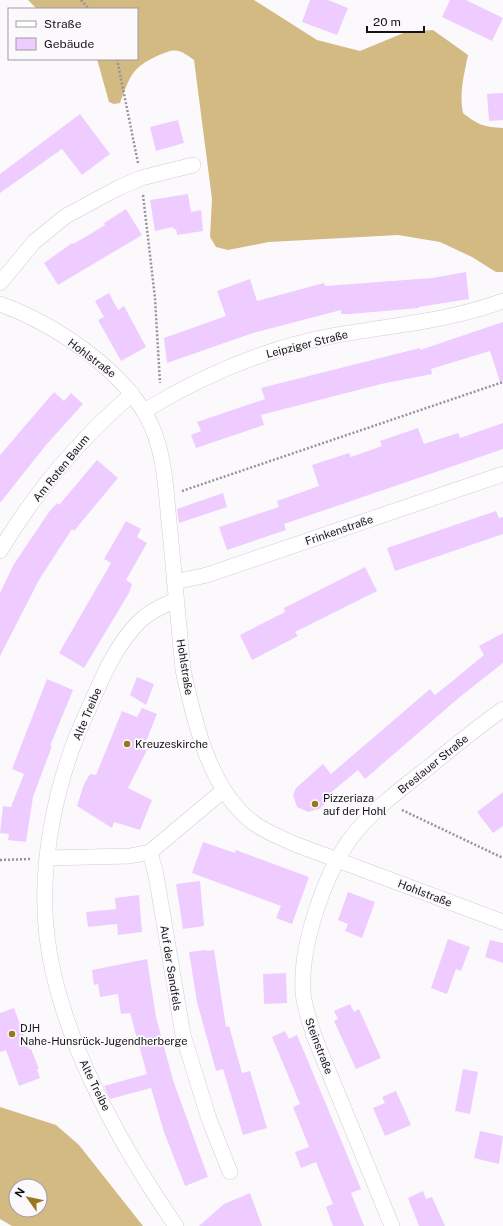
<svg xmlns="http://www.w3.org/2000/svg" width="503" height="1226" viewBox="0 0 503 1226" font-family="'Public Sans',sans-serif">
<rect width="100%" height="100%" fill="#fcf9fd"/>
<path fill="#d3b982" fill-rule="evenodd" d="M28,0H254L317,40L360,51L406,32L433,30L468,55C464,75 459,93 463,113C478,125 484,127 503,128V272H496L472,257L440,242L398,235L269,242L228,250L216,247L210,237L212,199L194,60C178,48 175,48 157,56C131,68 130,77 120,103L114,104L109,102L97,59H137V9H37Z
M0,1107L56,1125L79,1145L143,1226H12L0,1219ZM16,1186H40V1210H16Z"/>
<path fill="#ecf" d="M310,0H328L348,8L337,35L302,22Z
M450,0H466L503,18L492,41L442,17Z
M503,93V120L489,121L487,94Z
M80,114L110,154L82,175L62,149L0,193V174Z
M178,120L184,143L156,151L150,127Z
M188,194L191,212L201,210L203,231L177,235L176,229L174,230L173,227L155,231L150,200Z
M126,209L142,235L58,285L44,263L72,243L73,244L87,236L105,225L104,223Z
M466,272L469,299L419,307V308L350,314H341V310L253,333L167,363L164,338L226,316L217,291L250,279L257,301L324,283L325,286L432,278Z
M109,293L118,310L124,306L146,347L121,361L98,320L104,317L95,301Z
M503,322V381L500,382L490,351L431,369L432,374L381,384L261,415L264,425L196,448L191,435L201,431L197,422L265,399L261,388L420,348V350Z
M54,392L64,401L71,393L83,404L46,445L0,503V455Z
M503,423V449L284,524L286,530L227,550L219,527L279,507L277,501L319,486L312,465L349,453L351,457L382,446L380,441L418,428L424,444L458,433L460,438Z
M97,460L118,478L74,531L72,529L39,580L0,656V593L14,564L49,512L57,503L59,505Z
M223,493L227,507L179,523L177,509Z
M496,511L499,518L503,517V534L395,571L387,548Z
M126,521L141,529L137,537L147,543L126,580L132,584L129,593L84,668L59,653L111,563L104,559Z
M365,567L377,591L295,632L298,636L252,660L240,635L285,612L284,608Z
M503,633V663L461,696L365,779L358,770L322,800L325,804L319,809L308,812L297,807L293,795L296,788L323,764L331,774L430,689L435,695L450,683L484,655L479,646Z
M137,677L154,684L146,705L130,695Z
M47,679L73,690L50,746H52L33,797L26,842L8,840L9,834L0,833L3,806L11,807L24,774L12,769Z
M142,708L157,714L143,749L147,750L128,788L152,800L140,830L114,822L112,828L77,806L84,784L90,774L96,775L122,711L137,717Z
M503,792V826L493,833L477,812Z
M203,842L235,853L236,850L309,877L292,924L276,918L281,906L192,873Z
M200,881L204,926L183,929L176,884Z
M348,892L375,902L362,938L345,931L348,924L338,920Z
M139,895L142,932L118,935L117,924L88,927L86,912L116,909L115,898Z
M448,939L470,947L461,971L456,969L447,994L431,988Z
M490,940L503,943V963L485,957Z
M207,950V951L214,950L226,1027L229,1026L242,1073L250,1071L267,1128L243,1135L223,1069L216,1071L197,1002L189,952Z
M147,959L156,1017L173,1080L208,1177L185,1186L164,1132L151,1088L110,1099L104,1086L147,1074L130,1013L121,1014L118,994L100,997L98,984L94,985L92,970Z
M286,973L287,1003L264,1004L263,974Z
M350,1004L354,1012L359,1009L381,1058L356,1069L334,1021L338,1019L334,1011Z
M14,1008L29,1049H31L39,1069H37L40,1078L19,1086L6,1050L0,1052V1013Z
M285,1031L289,1039L297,1035L346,1152L361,1189L351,1193L364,1226H333L326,1207L333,1204L316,1162L301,1168L295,1152L309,1147L293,1107L300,1104L272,1037Z
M463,1069L478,1072L470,1114L455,1111Z
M396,1091L411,1125L385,1136L373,1108L385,1103L382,1097Z
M480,1131L503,1136L499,1164L474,1158Z
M423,1191L426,1199L432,1197L445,1226H419L408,1198Z
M250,1193L262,1226H199L224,1204Z"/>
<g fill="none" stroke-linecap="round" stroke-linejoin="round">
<defs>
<path id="minor" d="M0,283L34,242L66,216L118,188L141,178L193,165
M0,304C55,324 128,372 152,427C166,459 166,497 170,531C174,577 179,623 183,670C194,720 209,788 251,821C263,831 278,836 292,843L503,922
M144,411C203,375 269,347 337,335C393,325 449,321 503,301
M0,551C35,492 80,439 132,394
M174,582L207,575L503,474
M176,600C164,605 150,611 140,621C116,644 102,678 89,708C57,775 38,862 47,937C59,1036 120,1145 176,1226
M150,852L156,875L183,1035L209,1119L230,1172
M47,858L130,856L150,852L224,790
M392,1226L314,1036C310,1021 304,1007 303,992C300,946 324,875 351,838C372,810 402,788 429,767C453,747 478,727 503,709"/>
</defs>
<use href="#minor" stroke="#d0cdd1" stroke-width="16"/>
<path stroke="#959496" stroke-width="2.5" stroke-dasharray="2 2" stroke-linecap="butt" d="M81,0L89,9
M117,59L138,163
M143,195L155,298L160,383
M182,491L503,382
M402,810L503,858
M0,860L31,859"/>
<use href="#minor" stroke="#fff" stroke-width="15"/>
</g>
<g fill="#997620" stroke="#fcf9fd" stroke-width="1.5">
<circle cx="127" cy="744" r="4"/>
<circle cx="315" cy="804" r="4"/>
<circle cx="12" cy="1034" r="4"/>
</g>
<g text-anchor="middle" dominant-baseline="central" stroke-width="3.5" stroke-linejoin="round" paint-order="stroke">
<g font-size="11" fill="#141415" stroke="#fcf9fd">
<text transform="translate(307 344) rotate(-14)">Leipziger Straße</text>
<text transform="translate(92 358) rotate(37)">Hohlstraße</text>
<text transform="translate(61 468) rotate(-51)">Am Roten Baum</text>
<text transform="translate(339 530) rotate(-19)">Frinkenstraße</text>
<text transform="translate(185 667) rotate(81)">Hohlstraße</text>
<text transform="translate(87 714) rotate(-67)">Alte Treibe</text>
<text transform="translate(433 764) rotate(-39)">Breslauer Straße</text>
<text transform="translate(425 893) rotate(21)">Hohlstraße</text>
<text transform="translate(171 968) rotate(81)">Auf der Sandfels</text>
<text transform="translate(319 1046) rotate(69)">Steinstraße</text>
<text transform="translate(95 1085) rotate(64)">Alte Treibe</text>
</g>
<g font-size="11" fill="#141415" stroke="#fcf9fd" text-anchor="start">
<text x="135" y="744">Kreuzeskirche</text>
<text x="323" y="798">Pizzeriaza<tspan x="323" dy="13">auf der Hohl</tspan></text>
<text x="20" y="1028">DJH<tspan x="20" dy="13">Nahe-Hunsrück-Jugendherberge</tspan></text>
</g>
</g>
<rect x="8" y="8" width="130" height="52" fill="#fcf9fd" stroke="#9f9da0"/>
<rect x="16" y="21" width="20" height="6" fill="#ffffff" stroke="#9f9da0"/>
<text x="44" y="28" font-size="12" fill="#141415">Straße</text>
<rect x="16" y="38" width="20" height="12" fill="#eeccff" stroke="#9f9da0"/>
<text x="44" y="48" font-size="12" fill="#141415">Gebäude</text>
<g transform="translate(28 1198) rotate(303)"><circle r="19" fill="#fcf9fd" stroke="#9f9da0"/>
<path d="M0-3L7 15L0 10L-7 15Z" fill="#997620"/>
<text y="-6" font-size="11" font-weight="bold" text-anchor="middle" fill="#141415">N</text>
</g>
<path d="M367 26v6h57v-6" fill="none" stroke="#141415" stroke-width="2"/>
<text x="373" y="26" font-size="12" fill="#141415" stroke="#fcf9fd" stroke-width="3" paint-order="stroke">20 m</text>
</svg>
